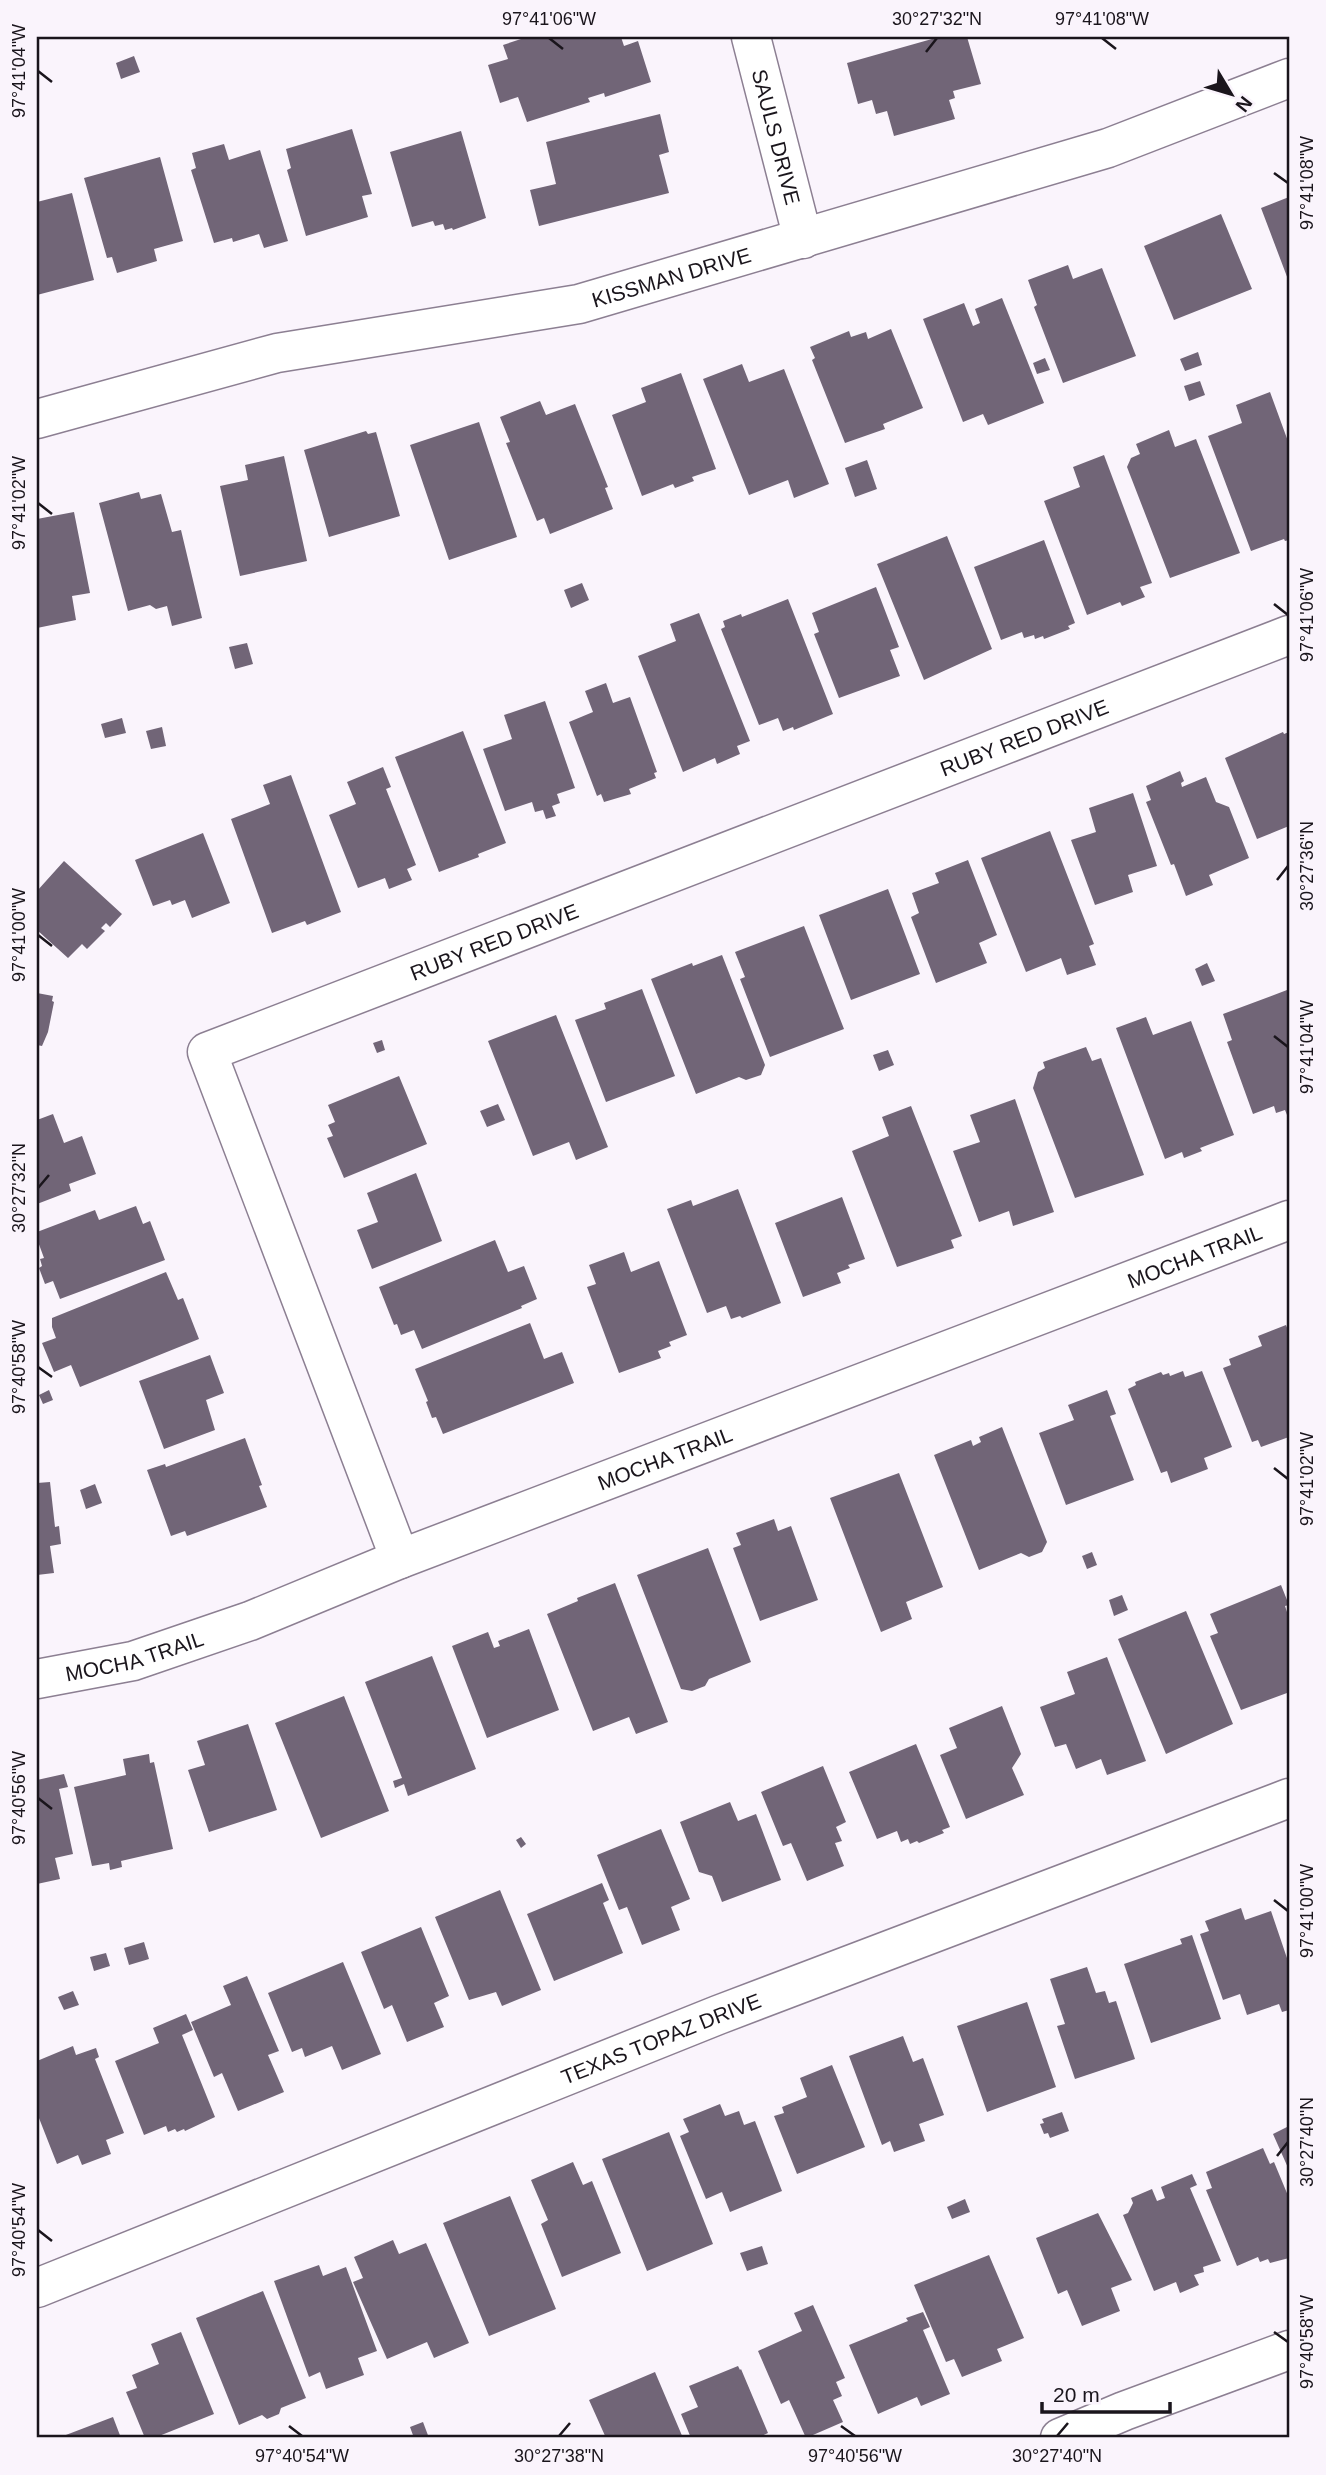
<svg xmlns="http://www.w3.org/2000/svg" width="1326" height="2475" viewBox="0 0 1326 2475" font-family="Arial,sans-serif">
<rect width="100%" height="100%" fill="#faf4fc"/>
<path fill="#716577" d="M527,37H621L624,46L638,41L651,82L605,97L604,93L588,98L590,102L527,122L518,97L500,103L488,65L508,59L503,45Z
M939,37H967L981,84L953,91L955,98L949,100L955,119L894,136L887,111L876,114L872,100L858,104L847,63Z
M134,56L140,72L121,79L116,63Z
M660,114L669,152L659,155L669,193L539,226L530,190L556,184L546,142Z
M352,129L372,194L362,196L368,217L306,236L287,170L291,168L286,149Z
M461,131L486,218L453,230L452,228L445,230L443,224L435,226L433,221L412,227L390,152Z
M224,144L229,160L260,150L288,241L264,248L259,234L233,242L232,238L214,243L191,170L196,168L192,153Z
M160,157L183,241L154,249L157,261L117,273L112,257L107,258L84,178Z
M72,193L94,280L37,295V202Z
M1289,197V282L1261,208Z
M1221,214L1252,289L1174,320L1144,246Z
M1068,265L1073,279L1102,268L1136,356L1063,383L1034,307L1037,305L1028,280Z
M1002,298L1044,403L988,425L983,414L963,422L923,319L964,303L973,326L980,323L975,309Z
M891,329L923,408L883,424L885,429L845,443L812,360L815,358L810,347L849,331L851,337L866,332L868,339Z
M1198,352L1202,365L1185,371L1180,359Z
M1045,358L1050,370L1037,374L1033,363Z
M742,364L749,382L784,369L829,484L794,498L788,480L749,495L703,379Z
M681,373L716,469L692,477L694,481L675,488L673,484L642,496L612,415L646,402L641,388Z
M1200,381L1205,395L1189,401L1184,386Z
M1270,392L1289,444V540L1285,541L1284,539L1251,551L1208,436L1242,423L1236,405Z
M540,401L546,415L575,404L608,487L605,488L613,509L550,534L544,518L537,521L506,443L510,442L500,417Z
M479,422L517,537L449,560L410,445Z
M1169,430L1175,447L1196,439L1240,553L1170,578L1127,467L1131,458L1140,454L1136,444Z
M366,431L368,434L376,432L400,516L329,537L304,450Z
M1104,455L1152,583L1140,587L1145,597L1122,606L1120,602L1087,615L1044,501L1080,487L1073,467Z
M284,456L307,561L240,576L220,486L248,480L245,465Z
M867,460L877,489L855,497L845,468Z
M139,492L141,499L161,494L172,532L181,530L202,618L172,626L167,606L156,609L150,605L128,611L99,503Z
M74,512L90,593L72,596L76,620L37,628V519Z
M947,536L992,649L924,680L877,564Z
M1044,540L1075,623L1068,626L1070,629L1044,639L1043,636L1035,639L1034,635L1024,638L1022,632L1001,640L974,567Z
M582,583L589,600L571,608L564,590Z
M876,587L899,647L890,650L900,676L839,698L814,634L819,632L812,613Z
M788,599L833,714L794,730L793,727L783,731L778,718L759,725L721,629L725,627L723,621L741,614L742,617Z
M699,613L750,741L737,746L740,754L717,764L715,758L683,772L638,656L676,641L670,624Z
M247,643L253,664L235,669L229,647Z
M606,683L613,703L630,697L657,772L654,773L656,778L629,789L631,794L604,802L601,794L597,796L569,722L593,712L585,691Z
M545,701L575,788L557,794L560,803L552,806L556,816L546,819L543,810L535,812L532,802L505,811L483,749L512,739L504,715Z
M122,718L126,733L105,738L101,724Z
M162,727L166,746L151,749L146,731Z
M463,731L506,843L478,854L479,857L439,872L395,757Z
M1283,732L1284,734L1289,732V826L1257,839L1225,758Z
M383,767L391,787L386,789L416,865L407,869L412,880L389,889L385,878L358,888L329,815L356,804L347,782Z
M1180,771L1184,781L1181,783L1182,787L1206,777L1216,802L1229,807L1249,858L1209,875L1213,885L1186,896L1174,864L1171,865L1146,802L1151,800L1146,786Z
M291,775L341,912L307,925L305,921L272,933L231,819L270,804L263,785Z
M1133,793L1157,866L1128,875L1133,892L1095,905L1071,840L1096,832L1089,808Z
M1050,831L1094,944L1089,946L1096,965L1067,975L1061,958L1026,972L981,858Z
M203,833L230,903L192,918L185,900L172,905L170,900L153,906L135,860Z
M968,860L997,935L979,943L987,963L936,983L911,917L919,913L912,893L939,883L935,873Z
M64,861L122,914L110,927L106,923L101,928L105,931L87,949L82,944L68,958L37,930V891Z
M888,889L920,974L851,1000L819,915Z
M804,926L844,1029L770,1057L740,979L745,977L735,952Z
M722,955L765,1065L761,1075L746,1080L739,1077L696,1094L651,979L692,963L693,966Z
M1207,963L1215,981L1202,986L1195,969Z
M642,989L675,1076L606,1102L575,1020L606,1009L604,1003Z
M1287,990L1289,996V1114L1287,1115L1285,1110L1276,1113L1274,1106L1253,1114L1227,1042L1232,1040L1223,1014Z
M37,993L53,996L52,1001L54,1002L48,1032L42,1046L37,1045Z
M556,1015L608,1147L576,1160L569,1142L533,1156L488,1041Z
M1146,1017L1153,1035L1191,1021L1234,1135L1200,1148L1202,1151L1184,1158L1182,1152L1165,1159L1116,1028Z
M382,1040L385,1050L377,1053L373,1043Z
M1086,1047L1092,1061L1101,1058L1144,1175L1075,1198L1033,1088L1038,1072L1045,1068L1043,1062Z
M888,1050L894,1065L879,1071L873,1055Z
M399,1076L427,1144L344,1178L327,1138L333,1136L328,1125L335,1122L328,1105Z
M1015,1099L1054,1212L1013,1226L1009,1211L979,1222L953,1151L980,1142L970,1115Z
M498,1104L505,1120L487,1127L480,1111Z
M911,1106L962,1236L951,1240L954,1248L897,1267L852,1151L889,1136L882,1117Z
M53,1114L64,1143L82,1136L96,1174L69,1184L71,1191L37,1204V1120Z
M416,1173L442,1241L372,1269L357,1230L378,1222L367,1193Z
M738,1189L781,1303L742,1318L740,1316L731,1319L726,1306L707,1313L667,1209L691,1200L693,1206Z
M842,1197L865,1259L848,1265L850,1268L837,1273L841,1283L803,1297L775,1223Z
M136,1206L143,1224L150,1221L165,1260L60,1299L53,1281L45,1284L39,1268L42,1266L40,1259L44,1258L37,1239V1232L95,1210L99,1220Z
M495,1240L508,1272L524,1266L537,1299L521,1306L522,1308L422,1349L414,1330L401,1335L397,1324L394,1325L379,1287Z
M624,1252L631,1272L659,1261L687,1335L669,1342L671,1346L658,1351L661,1358L619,1373L587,1287L596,1284L589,1265Z
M166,1272L178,1300L183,1298L199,1339L80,1387L71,1365L54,1372L42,1343L56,1338L52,1327V1318Z
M530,1323L544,1359L562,1352L574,1383L443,1434L436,1417L432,1418L426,1402L428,1401L415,1369Z
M1286,1325L1289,1333V1437L1261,1447L1258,1440L1252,1442L1223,1368L1231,1365L1229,1359L1262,1346L1258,1336Z
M210,1355L224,1393L206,1400L215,1430L164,1449L139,1381Z
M1183,1371L1185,1377L1202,1371L1232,1447L1204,1458L1208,1469L1171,1483L1167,1471L1161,1473L1128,1389L1136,1385L1135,1382L1161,1372L1163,1375L1169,1373L1170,1376Z
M49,1390L53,1400L43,1404L39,1395Z
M1107,1390L1116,1414L1110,1416L1134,1480L1066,1505L1039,1433L1074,1420L1068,1405Z
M1002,1427L1047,1542L1042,1552L1029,1557L1021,1553L979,1570L934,1455L971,1440L973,1446L981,1442L979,1437Z
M245,1438L262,1485L259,1486L267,1507L187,1536L185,1531L171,1536L147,1470L165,1464L166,1467Z
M899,1473L943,1587L906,1602L912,1619L881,1632L830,1498Z
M50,1482L55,1527L59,1526L61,1544L50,1546L54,1573L37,1575V1483Z
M95,1484L102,1503L86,1509L80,1490Z
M774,1519L778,1531L791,1526L818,1600L760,1621L733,1548L741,1545L736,1533Z
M708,1548L751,1662L709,1679L705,1686L692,1691L681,1689L637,1575Z
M1092,1552L1097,1565L1087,1569L1082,1556Z
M615,1583L668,1722L636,1734L629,1717L593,1731L547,1614L578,1601L577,1598Z
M1281,1585L1289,1605L1285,1606L1289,1618V1699L1287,1693L1241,1710L1210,1636L1218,1633L1210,1614Z
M1122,1595L1128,1610L1114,1616L1109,1600Z
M1186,1611L1233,1724L1166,1754L1118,1639Z
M529,1629L559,1710L487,1738L452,1646L488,1632L494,1648L500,1646L498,1641Z
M432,1656L476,1769L408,1796L404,1784L395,1788L393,1781L402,1778L365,1682Z
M1107,1657L1146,1761L1107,1775L1101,1759L1076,1769L1066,1744L1055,1747L1040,1707L1075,1694L1067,1672Z
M344,1696L389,1811L321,1838L275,1723Z
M1002,1706L1021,1754L1012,1768L1024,1795L966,1819L940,1755L957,1748L949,1728Z
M248,1724L277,1810L209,1832L188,1770L205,1765L197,1741Z
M916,1744L950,1827L942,1830L944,1833L919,1843L917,1841L910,1844L908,1839L901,1842L897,1831L877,1839L849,1772Z
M149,1754L150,1763L154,1762L173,1849L121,1861L122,1867L110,1870L109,1863L92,1866L74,1787L126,1775L123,1759Z
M823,1766L846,1822L836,1827L842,1841L835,1843L844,1866L807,1881L791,1843L783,1846L761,1792Z
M64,1774L68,1787L59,1789L73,1854L55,1858L60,1879L37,1884V1780Z
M730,1802L738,1821L756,1814L781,1880L722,1902L712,1876L699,1872L680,1822Z
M661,1829L690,1899L671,1907L680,1930L642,1945L627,1907L619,1910L597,1855Z
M521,1837L526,1844L521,1848L516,1840Z
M602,1883L609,1900L603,1903L623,1953L554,1981L527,1914Z
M500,1890L541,1990L502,2006L496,1992L469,2000L435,1917Z
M1241,1908L1245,1920L1271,1911L1289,1964V2010L1282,2012L1279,2004L1247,2015L1240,1994L1223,2000L1200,1934L1209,1931L1205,1921Z
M421,1927L449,1996L434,2003L444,2027L407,2042L392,2005L384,2009L361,1952Z
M1192,1935L1221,2019L1151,2043L1124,1964L1182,1944L1180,1939Z
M144,1942L149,1959L129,1965L124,1948Z
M106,1953L110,1966L94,1971L90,1957Z
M343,1962L381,2054L342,2070L332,2046L305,2057L302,2048L292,2052L268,1993Z
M1087,1967L1096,1993L1105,1991L1109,2003L1116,2001L1135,2059L1075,2079L1057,2026L1065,2024L1050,1979Z
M247,1976L279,2051L268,2055L284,2092L238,2111L222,2073L214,2077L191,2022L231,2005L223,1986Z
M73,1991L79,2005L64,2010L58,1997Z
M1027,2002L1056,2087L987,2112L957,2026Z
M186,2014L193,2030L182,2035L215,2117L185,2131L184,2129L177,2132L175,2129L168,2132L166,2126L144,2135L115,2061L159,2043L153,2028Z
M903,2036L913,2062L923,2058L944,2115L919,2124L925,2141L894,2152L890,2141L882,2145L849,2056Z
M73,2046L76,2055L96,2048L99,2057L95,2059L124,2133L106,2140L111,2154L82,2165L78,2155L57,2164L37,2113V2061Z
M832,2065L865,2147L797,2174L774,2116L784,2113L782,2107L807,2097L800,2078Z
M720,2104L725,2116L739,2111L744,2125L755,2121L782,2191L730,2212L722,2192L706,2199L680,2136L689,2132L683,2119Z
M1062,2112L1069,2131L1050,2138L1048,2133L1044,2134L1040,2124L1044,2123L1042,2119Z
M1289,2126V2170L1273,2134Z
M669,2132L713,2244L647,2271L602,2159Z
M1263,2148L1270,2164L1274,2162L1289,2198V2258L1270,2263L1268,2259L1260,2262L1258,2257L1237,2266L1206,2190L1212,2188L1206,2172Z
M573,2162L583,2185L592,2181L621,2253L562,2277L541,2224L548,2220L531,2180Z
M1192,2174L1197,2185L1190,2188L1221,2261L1203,2267L1204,2272L1194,2275L1199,2285L1180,2293L1176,2282L1154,2291L1123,2215L1128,2213L1133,2203L1131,2198L1152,2189L1157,2201L1165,2198L1161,2187Z
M510,2196L556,2309L489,2336L443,2223Z
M965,2199L970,2212L952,2219L947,2207Z
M1098,2213L1132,2280L1111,2288L1120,2311L1082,2326L1067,2290L1058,2294L1036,2238Z
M393,2240L399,2254L426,2243L469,2343L434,2358L427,2342L387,2359L353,2282L363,2278L354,2257Z
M762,2246L768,2264L747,2271L740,2253Z
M989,2255L1024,2338L997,2349L1002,2361L962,2377L954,2359L946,2362L914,2285Z
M319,2265L323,2276L346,2267L377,2351L358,2358L364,2375L326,2389L320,2372L309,2377L274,2281Z
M263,2291L306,2398L281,2408L279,2414L267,2419L262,2415L239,2425L196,2318Z
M813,2305L845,2378L836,2382L842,2396L833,2400L843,2422L806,2438L789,2400L781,2404L758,2351L802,2331L794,2313Z
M923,2312L930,2327L923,2330L950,2394L921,2406L917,2397L878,2414L849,2345L908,2321L906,2318Z
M181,2332L214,2414L154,2438H145L126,2392L137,2388L132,2375L159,2364L151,2344Z
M738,2366L740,2370L741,2369L768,2433L757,2438H691L681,2414L698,2407L689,2386Z
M655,2372L683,2438H606L589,2400Z
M113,2417L121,2438H58Z
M423,2422L429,2438H414L410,2427Z"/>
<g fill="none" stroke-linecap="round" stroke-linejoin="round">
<defs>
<g id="street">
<path id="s1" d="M751,37L803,239"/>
<path id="s2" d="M37,419L277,353L579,304L1108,148L1289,78"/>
<path id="s3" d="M400,1559L207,1052L1289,635"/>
<path id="s4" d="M37,1679L133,1661L250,1621L400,1559L1289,1220"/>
<path id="s5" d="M37,2288L718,2015L1289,1798"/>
<path d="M1060,2438L1124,2411L1289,2350"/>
</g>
</defs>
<use href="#street" stroke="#8c7f92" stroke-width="41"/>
<use href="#street" stroke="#fff" stroke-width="38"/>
</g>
<path fill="none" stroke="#1a151c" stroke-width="2.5" d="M549,38L563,49M1102,38L1116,49M926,52L937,38M38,71L52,82M1274,173L1288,183M38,503L52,514M1274,604L1288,615M1277,880L1288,866M38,935L52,946M1274,1036L1288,1047M38,1188L49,1175M38,1367L52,1377M1274,1468L1288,1479M38,1798L52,1809M1274,1900L1288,1911M1277,2156L1288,2142M38,2230L52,2241M1274,2332L1288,2342M289,2426L302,2436M841,2426L855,2436M559,2436L570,2423M1057,2436L1068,2423"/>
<g text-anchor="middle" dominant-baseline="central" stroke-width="5" stroke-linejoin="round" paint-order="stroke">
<g font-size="21" fill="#1a151c" stroke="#faf4fc">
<text stroke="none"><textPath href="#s1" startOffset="103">SAULS DRIVE</textPath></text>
<text stroke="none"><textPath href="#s2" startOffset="651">KISSMAN DRIVE</textPath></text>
<text stroke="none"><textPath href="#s3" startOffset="1418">RUBY RED DRIVE</textPath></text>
<text stroke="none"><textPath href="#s3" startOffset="850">RUBY RED DRIVE</textPath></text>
<text stroke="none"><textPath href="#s4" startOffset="1234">MOCHA TRAIL</textPath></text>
<text stroke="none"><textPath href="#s4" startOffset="667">MOCHA TRAIL</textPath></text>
<text stroke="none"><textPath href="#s4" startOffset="100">MOCHA TRAIL</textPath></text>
<text stroke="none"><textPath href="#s5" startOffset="672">TEXAS TOPAZ DRIVE</textPath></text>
</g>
</g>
<rect width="1326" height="2475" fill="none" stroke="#faf4fc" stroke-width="77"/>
<g transform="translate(1231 94) rotate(128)" stroke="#faf4fc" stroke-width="5" paint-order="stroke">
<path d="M0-5L12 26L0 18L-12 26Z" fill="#1a151c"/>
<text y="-10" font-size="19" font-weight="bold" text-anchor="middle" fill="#1a151c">N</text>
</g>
<path d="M1042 2402v10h128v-10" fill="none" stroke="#1a151c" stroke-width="3.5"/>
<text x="1053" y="2402" font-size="21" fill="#1a151c" stroke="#faf4fc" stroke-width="5" paint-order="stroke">20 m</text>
<rect x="38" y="38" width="1250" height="2398" fill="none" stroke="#1a151c" stroke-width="2.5"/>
<g font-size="18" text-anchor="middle" fill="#1a151c">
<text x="549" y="25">97°41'06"W</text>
<text x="937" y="25">30°27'32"N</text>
<text x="1102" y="25">97°41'08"W</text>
<text transform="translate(19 71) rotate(-90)" y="6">97°41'04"W</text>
<text transform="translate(1307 183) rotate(-90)" y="6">97°41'08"W</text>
<text transform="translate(19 503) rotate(-90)" y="6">97°41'02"W</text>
<text transform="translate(1307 615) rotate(-90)" y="6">97°41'06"W</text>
<text transform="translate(1307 866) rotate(-90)" y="6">30°27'36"N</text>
<text transform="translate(19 935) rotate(-90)" y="6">97°41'00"W</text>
<text transform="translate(1307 1047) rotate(-90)" y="6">97°41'04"W</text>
<text transform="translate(19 1188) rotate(-90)" y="6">30°27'32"N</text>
<text transform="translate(19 1367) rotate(-90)" y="6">97°40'58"W</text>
<text transform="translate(1307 1479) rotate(-90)" y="6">97°41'02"W</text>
<text transform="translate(19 1798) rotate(-90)" y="6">97°40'56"W</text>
<text transform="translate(1307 1911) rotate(-90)" y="6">97°41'00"W</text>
<text transform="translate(1307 2142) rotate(-90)" y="6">30°27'40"N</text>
<text transform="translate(19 2230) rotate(-90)" y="6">97°40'54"W</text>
<text transform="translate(1307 2342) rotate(-90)" y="6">97°40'58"W</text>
<text x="302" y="2462">97°40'54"W</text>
<text x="559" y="2462">30°27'38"N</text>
<text x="855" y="2462">97°40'56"W</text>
<text x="1057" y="2462">30°27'40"N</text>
</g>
</svg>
